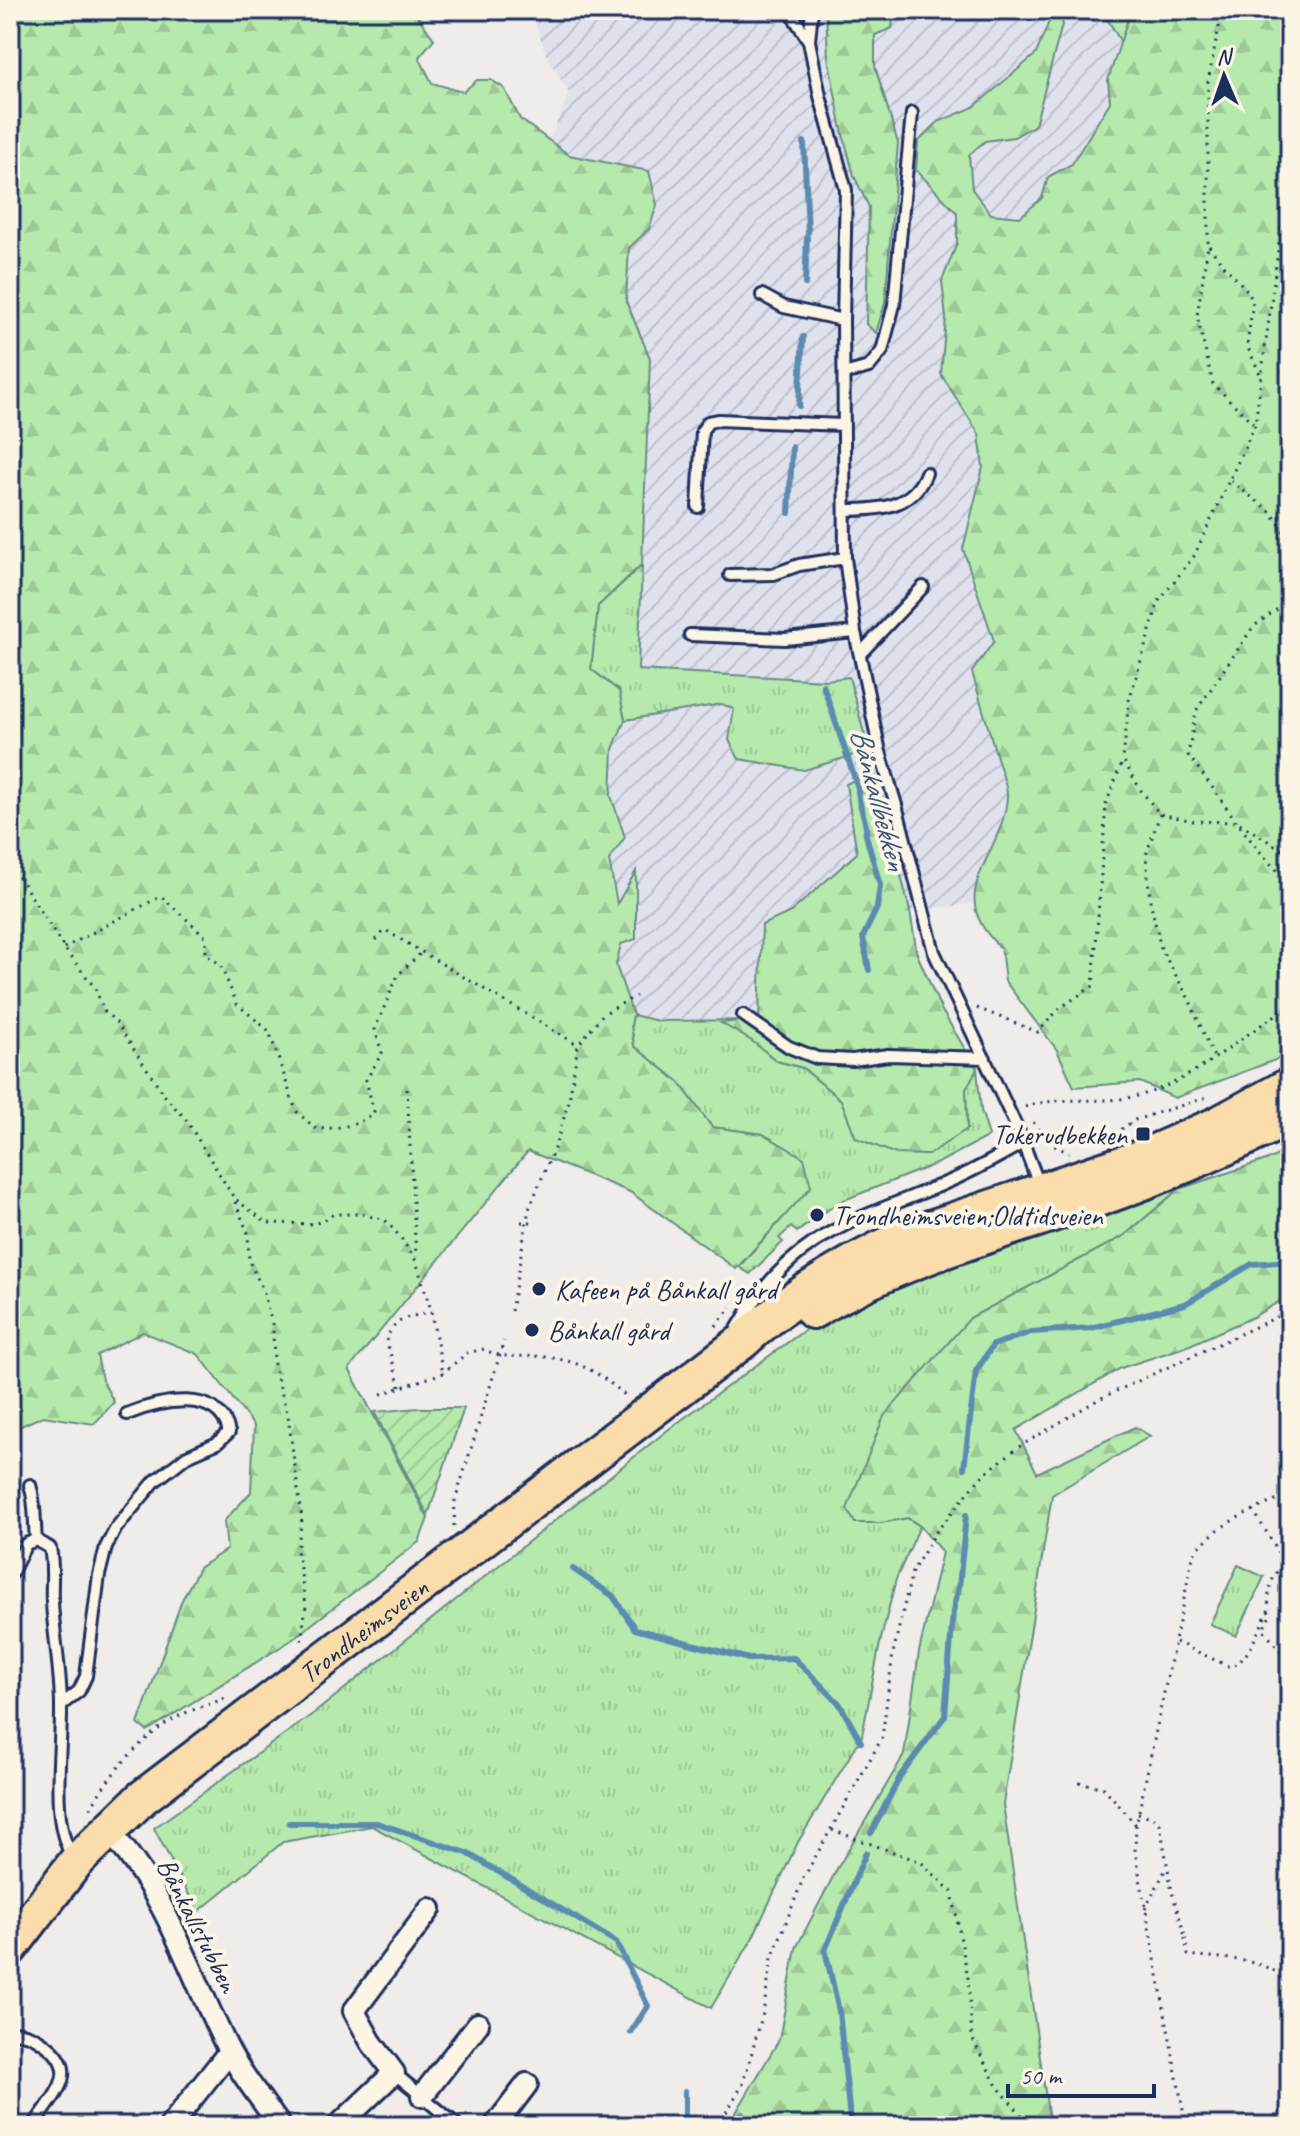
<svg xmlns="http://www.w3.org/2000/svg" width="1300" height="2136" viewBox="0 0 1300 2136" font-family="Caveat,sans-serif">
<defs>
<pattern id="industrial-furrows" width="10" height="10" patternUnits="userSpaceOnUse" patternTransform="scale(2)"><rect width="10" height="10" fill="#dfe1ed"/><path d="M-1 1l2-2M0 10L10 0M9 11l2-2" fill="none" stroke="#bfc1ce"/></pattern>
<pattern id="grass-tufts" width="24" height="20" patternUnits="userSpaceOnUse" patternTransform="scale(2)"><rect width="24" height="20" fill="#b6eaac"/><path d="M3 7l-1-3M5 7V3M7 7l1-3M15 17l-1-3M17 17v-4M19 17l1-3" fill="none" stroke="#9cc996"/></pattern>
<pattern id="forest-firs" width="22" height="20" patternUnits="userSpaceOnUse" patternTransform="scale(2)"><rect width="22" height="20" fill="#b6eaac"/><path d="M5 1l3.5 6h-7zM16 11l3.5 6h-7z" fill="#9cc996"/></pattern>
<pattern id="garden-furrows" width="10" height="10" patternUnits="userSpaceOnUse" patternTransform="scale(2)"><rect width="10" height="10" fill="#b6eaac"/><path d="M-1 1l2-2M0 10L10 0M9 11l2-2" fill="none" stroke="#9cc996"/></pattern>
</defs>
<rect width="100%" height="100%" fill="#efece9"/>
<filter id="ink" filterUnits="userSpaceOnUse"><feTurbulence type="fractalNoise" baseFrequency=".0125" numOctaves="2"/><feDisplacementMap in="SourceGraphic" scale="16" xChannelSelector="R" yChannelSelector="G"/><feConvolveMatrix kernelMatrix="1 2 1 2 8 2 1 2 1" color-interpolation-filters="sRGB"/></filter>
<g filter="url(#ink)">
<path fill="url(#industrial-furrows)" d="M542,10H1046L1052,13L1036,54L974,107L938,122L934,191L957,213V243L942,281L946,318L941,374L979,434L983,467L963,549L995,641L972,672L1008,795L997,835L982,867L972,904L910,911L875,771L846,783L858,853L791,912L762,925L759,1020L658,1021L633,1015L616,965L635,873L617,905L609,860L625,837L611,796L613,749L625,720L722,704L734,709L729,740L851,756L866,743L849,677L827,680L637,670L650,358L626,300L629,247L649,229V171L569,155L550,140L569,93L548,59L536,25Z
M1066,10H1102L1121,42L1108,80L1110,102L1072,164L1048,177L1042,198L1020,217L991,214L972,189L969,154L985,141L1014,137Z"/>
<path fill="url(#grass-tufts)" stroke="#688c85" stroke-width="2" d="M1102,10H1131L1121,42Z
M642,565L638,670L826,680L849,677L867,744L851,756L804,770L739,759L729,740L734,709L722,704L625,720L619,691L591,669L598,606Z
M633,1015L658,1021L759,1020L722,1023L752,1041L777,1061L803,1068L841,1100L856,1138L967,1129L966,1089L977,1069L981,1110L989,1136L938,1163L839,1202L797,1232L791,1227L779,1238L783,1242L750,1274L739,1267L810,1187L763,1134L712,1127L679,1082L634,1046L631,1025Z
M1179,1189L1124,1236L970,1318L880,1523L907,1518L920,1526L896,1579L880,1643L862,1736L798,1842L751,1941L711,2008L372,1826L283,1842L198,1912L154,1828L317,1711L669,1429L820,1319L976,1255Z
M1238,1565L1264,1577L1236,1636L1210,1624Z"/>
<path fill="url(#forest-firs)" stroke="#688c85" stroke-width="2" d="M10,10H413L434,39L419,57L432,83L463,92L477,80H491L504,88L520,119L569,155L649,171L657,205L649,229L629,248L626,301L650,358L642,564L598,606L591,669L619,691L625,720L613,749L611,796L625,837L609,860L617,904L636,871V939L621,944L616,965L633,1015L631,1025L634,1046L679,1082L712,1127L763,1134L804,1158L811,1187L736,1269L630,1192L528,1151L349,1369L428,1518L419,1542L290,1641L147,1731L138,1724L182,1600L199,1568L227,1549L224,1521L251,1492L254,1426L198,1354L143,1332L97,1355L102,1380L114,1402L94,1424L43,1416L10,1431Z
M826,10H876L893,20L892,28L875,35V66L898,143L885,303L876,333L866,324L869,207L854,176L842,130L828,57Z
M1046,10H1066L1035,125L1014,137L985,141L969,155L972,189L991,214L1020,217L1042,198L1048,177L1072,164L1110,102L1108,80L1131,10H1290V1051L1275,1060L1175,1098L1140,1082L1074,1087L1057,1050L1005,981L1001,948C940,892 1003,858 1007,797C1008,786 1001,772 998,761C989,731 981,702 972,672L994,641L963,549L983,467L979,434L941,374L946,318L942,281L957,243V213L916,170L918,142L938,122L974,107L1036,54L1052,14Z
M874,770L910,911L917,954L941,1009L977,1069L966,1089L967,1129L928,1155L896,1154L856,1138L841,1100L803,1068L777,1061L752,1041L721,1023L759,1019L762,925L791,912L857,853L846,784Z
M1290,1148V1295L1253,1317L1185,1347L1121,1368L1016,1430L1037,1473L1135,1427L1150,1436L1052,1495L1003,1804L1050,2126H728L779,2040L796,1948L837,1869L904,1755L919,1652L942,1552L920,1526L908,1518L880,1523H855L847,1509L884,1416L970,1318L1124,1236L1179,1189L1272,1158Z"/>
<path fill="url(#garden-furrows)" stroke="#688c85" stroke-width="2" d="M419,1408H464L428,1515L374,1412Z"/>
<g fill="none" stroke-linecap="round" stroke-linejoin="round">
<path stroke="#5c8bb1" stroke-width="6" d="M804,142L808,232
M805,284L807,237
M799,406L803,337
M789,513L792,447
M823,685L858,788C857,805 868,819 866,835L880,885L877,908L863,937L869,970
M964,1468L976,1371L993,1345L1031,1332L1091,1328L1185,1304L1252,1264L1290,1261
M573,1569L613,1596L635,1629L749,1659L794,1658L839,1703L861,1742
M289,1823H377L467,1853L616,1942L648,2006L631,2032
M871,1833L901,1775L945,1716L953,1611L959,1587L966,1515
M742,2114L746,2126
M685,2126V2091
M844,2126L850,2119L839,2011L825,1950L866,1853"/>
<defs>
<path id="service" d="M789,10L809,41
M812,10L809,41L820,96L846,190L843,320L845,558L855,632L880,752L896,805L934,952L1018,1130L1040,1187
M762,295L784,307L843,320
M844,374L869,367L882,351L894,305L912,113
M698,507L702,431L708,422L718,420L843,425
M846,510C878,510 913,508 926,473
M730,575L774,574L799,565L845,558
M690,635L785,639L855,632
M860,654L923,587
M743,1015L789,1047L817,1058L853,1060L888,1055L985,1058
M737,1329C788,1237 850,1222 941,1185C970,1173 997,1158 1023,1143
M30,1485C36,1503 34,1521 36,1540
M10,1576L26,1544L36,1540L50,1548C54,1567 51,1584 52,1603C54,1637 61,1672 61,1707C62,1750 49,1822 73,1857
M61,1705L79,1691L86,1676L99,1575L106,1547L116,1528L155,1481L187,1456L217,1443L229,1432C219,1387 159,1401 127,1414
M10,2032C22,2031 36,2037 46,2045C81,2071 55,2094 37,2121
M394,2073L458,2126"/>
<path id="minor" d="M107,1829C166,1891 190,1974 228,2049C242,2076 263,2101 280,2126
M422,2096L478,2024
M170,2126L229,2052
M338,2126L394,2073L371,2042L354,2011L430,1909
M495,2126L527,2084"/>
<g id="trunk">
<path d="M813,1311C895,1262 987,1236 1077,1206C1150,1182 1221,1151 1290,1117"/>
<path id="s1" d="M10,1948L76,1862L142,1798L743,1341C793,1295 847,1262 909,1235L1145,1156L1216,1125L1290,1085"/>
</g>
</defs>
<use href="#service" stroke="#1b2f5e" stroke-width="16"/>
<use href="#minor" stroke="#1b2f5e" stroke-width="26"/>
<use href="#trunk" stroke="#1b2f5e" stroke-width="40"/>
<path stroke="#1b2f5e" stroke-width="3" stroke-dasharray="2 6" stroke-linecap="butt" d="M1220,10L1219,27L1208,81V245L1197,316L1213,384L1255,425
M1290,188L1285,197L1255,425L1194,556L1159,601L1129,700L1123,760L1142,792L1160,814L1193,821L1238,822L1290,855
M1209,246L1223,265L1246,289L1253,301L1247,346L1262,378
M1231,481L1271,512L1290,539
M1290,600L1253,627L1196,711L1188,755C1222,798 1250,847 1290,883
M1160,814L1146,855L1150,900L1161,949L1189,999L1214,1057
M10,863L64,948L95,988L104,1011L116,1022L167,1099L185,1118L234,1198L267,1223L315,1224L334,1214H360L385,1220L401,1238L416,1261L430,1307L443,1373
M376,940L385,930L578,1045
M64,948L161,896L206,937V955L220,964L237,1004L269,1031L296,1111L316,1129C337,1128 358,1127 374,1112L366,1080L382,1053L375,1029L398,975L422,952
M977,1008L1038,1032L1060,1008L1093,986L1106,804L1123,760
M407,1089L416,1257
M1025,1107C1063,1094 1103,1106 1141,1095C1197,1080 1241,1035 1290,1006
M1033,1122L1053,1145L1069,1153
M1108,1138L1135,1120L1208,1097
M235,1202L248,1233L249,1261L263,1290L273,1328L274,1367L288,1416L302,1519L297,1551L306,1605L301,1643
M511,1311L529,1209L556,1144L569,1101L578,1045L603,1014L636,996
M716,1326L731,1307
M400,1387L386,1339C397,1316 408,1318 431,1312
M381,1394L443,1373L467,1353L484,1349C504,1361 523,1354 546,1357C583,1362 597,1372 625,1395
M1253,1510L1278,1551L1279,1567
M454,1526L455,1501L504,1341
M1268,1611L1271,1614L1263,1629L1290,1664
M1176,1642L1228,1666L1238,1664L1250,1649L1268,1611L1269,1590L1274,1576L1290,1556
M1079,1782L1104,1788L1136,1825
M91,1808C106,1777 146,1733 177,1717C194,1708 213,1704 230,1696
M1138,1813L1154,1818L1160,1824L1172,1892L1185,1936
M832,1830L921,1862L952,1892L968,1978L972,2038L997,2086L1031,2126
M1145,1909L1167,1867
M1185,1938L1188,1955C1223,1959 1263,1957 1290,1982
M718,2126L743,2084L763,2013L772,1958L803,1879L882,1738L893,1653L912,1572L936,1532L981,1477L1017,1448L1099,1399L1290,1311
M1186,2126L1135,1851L1136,1825L1193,1556C1214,1523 1256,1509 1290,1495"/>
<use href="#service" stroke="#fcf5e5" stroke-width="10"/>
<use href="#minor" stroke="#fcf5e5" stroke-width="20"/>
<use href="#trunk" stroke="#faddab" stroke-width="34"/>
<path stroke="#1b2f5e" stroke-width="3" stroke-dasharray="2 6" stroke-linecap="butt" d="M521,1222H533"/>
</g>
</g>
<g fill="#1b2f5e" stroke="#fcf5e5" stroke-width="3">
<rect x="1135" y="1126" width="16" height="16" rx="4"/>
<circle cx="817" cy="1215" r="8"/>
<circle cx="539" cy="1289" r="8"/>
<circle cx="532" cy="1330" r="8"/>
</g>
<g text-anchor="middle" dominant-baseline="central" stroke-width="8" stroke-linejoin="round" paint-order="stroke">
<g font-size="28" fill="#1b2f5e" stroke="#fcf5e5" text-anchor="start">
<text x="1127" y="1134" text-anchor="end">Tokerudbekken</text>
<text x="833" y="1215">Trondheimsveien;Oldtidsveien</text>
<text x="555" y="1289">Kafeen på Bånkall gård</text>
<text x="548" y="1330">Bånkall gård</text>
</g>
<g font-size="28" fill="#1b2f5e" stroke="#fcf5e5">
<text stroke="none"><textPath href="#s1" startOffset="478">Trondheimsveien</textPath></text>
<text transform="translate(198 1925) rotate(63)">Bånkallstubben</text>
</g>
<g font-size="30" font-style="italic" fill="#365680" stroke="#fcf5e5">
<text transform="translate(879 799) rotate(75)">Bånkallbekken</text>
</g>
</g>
<rect width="1300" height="2136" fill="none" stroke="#fcf5e5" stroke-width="40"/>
<rect x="20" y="20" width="1260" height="2096" fill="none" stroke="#1b2f5e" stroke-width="3" filter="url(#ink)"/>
<g transform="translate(1224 76) rotate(358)" stroke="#fcf5e5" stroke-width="6" paint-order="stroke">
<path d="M0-6L14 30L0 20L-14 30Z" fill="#1b2f5e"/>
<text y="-12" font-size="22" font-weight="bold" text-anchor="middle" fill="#1b2f5e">N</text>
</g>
<path d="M1008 2084v12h146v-12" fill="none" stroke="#1b2f5e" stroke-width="4"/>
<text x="1020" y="2084" font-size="24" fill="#1b2f5e" stroke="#fcf5e5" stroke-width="6" paint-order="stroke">50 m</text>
</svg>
